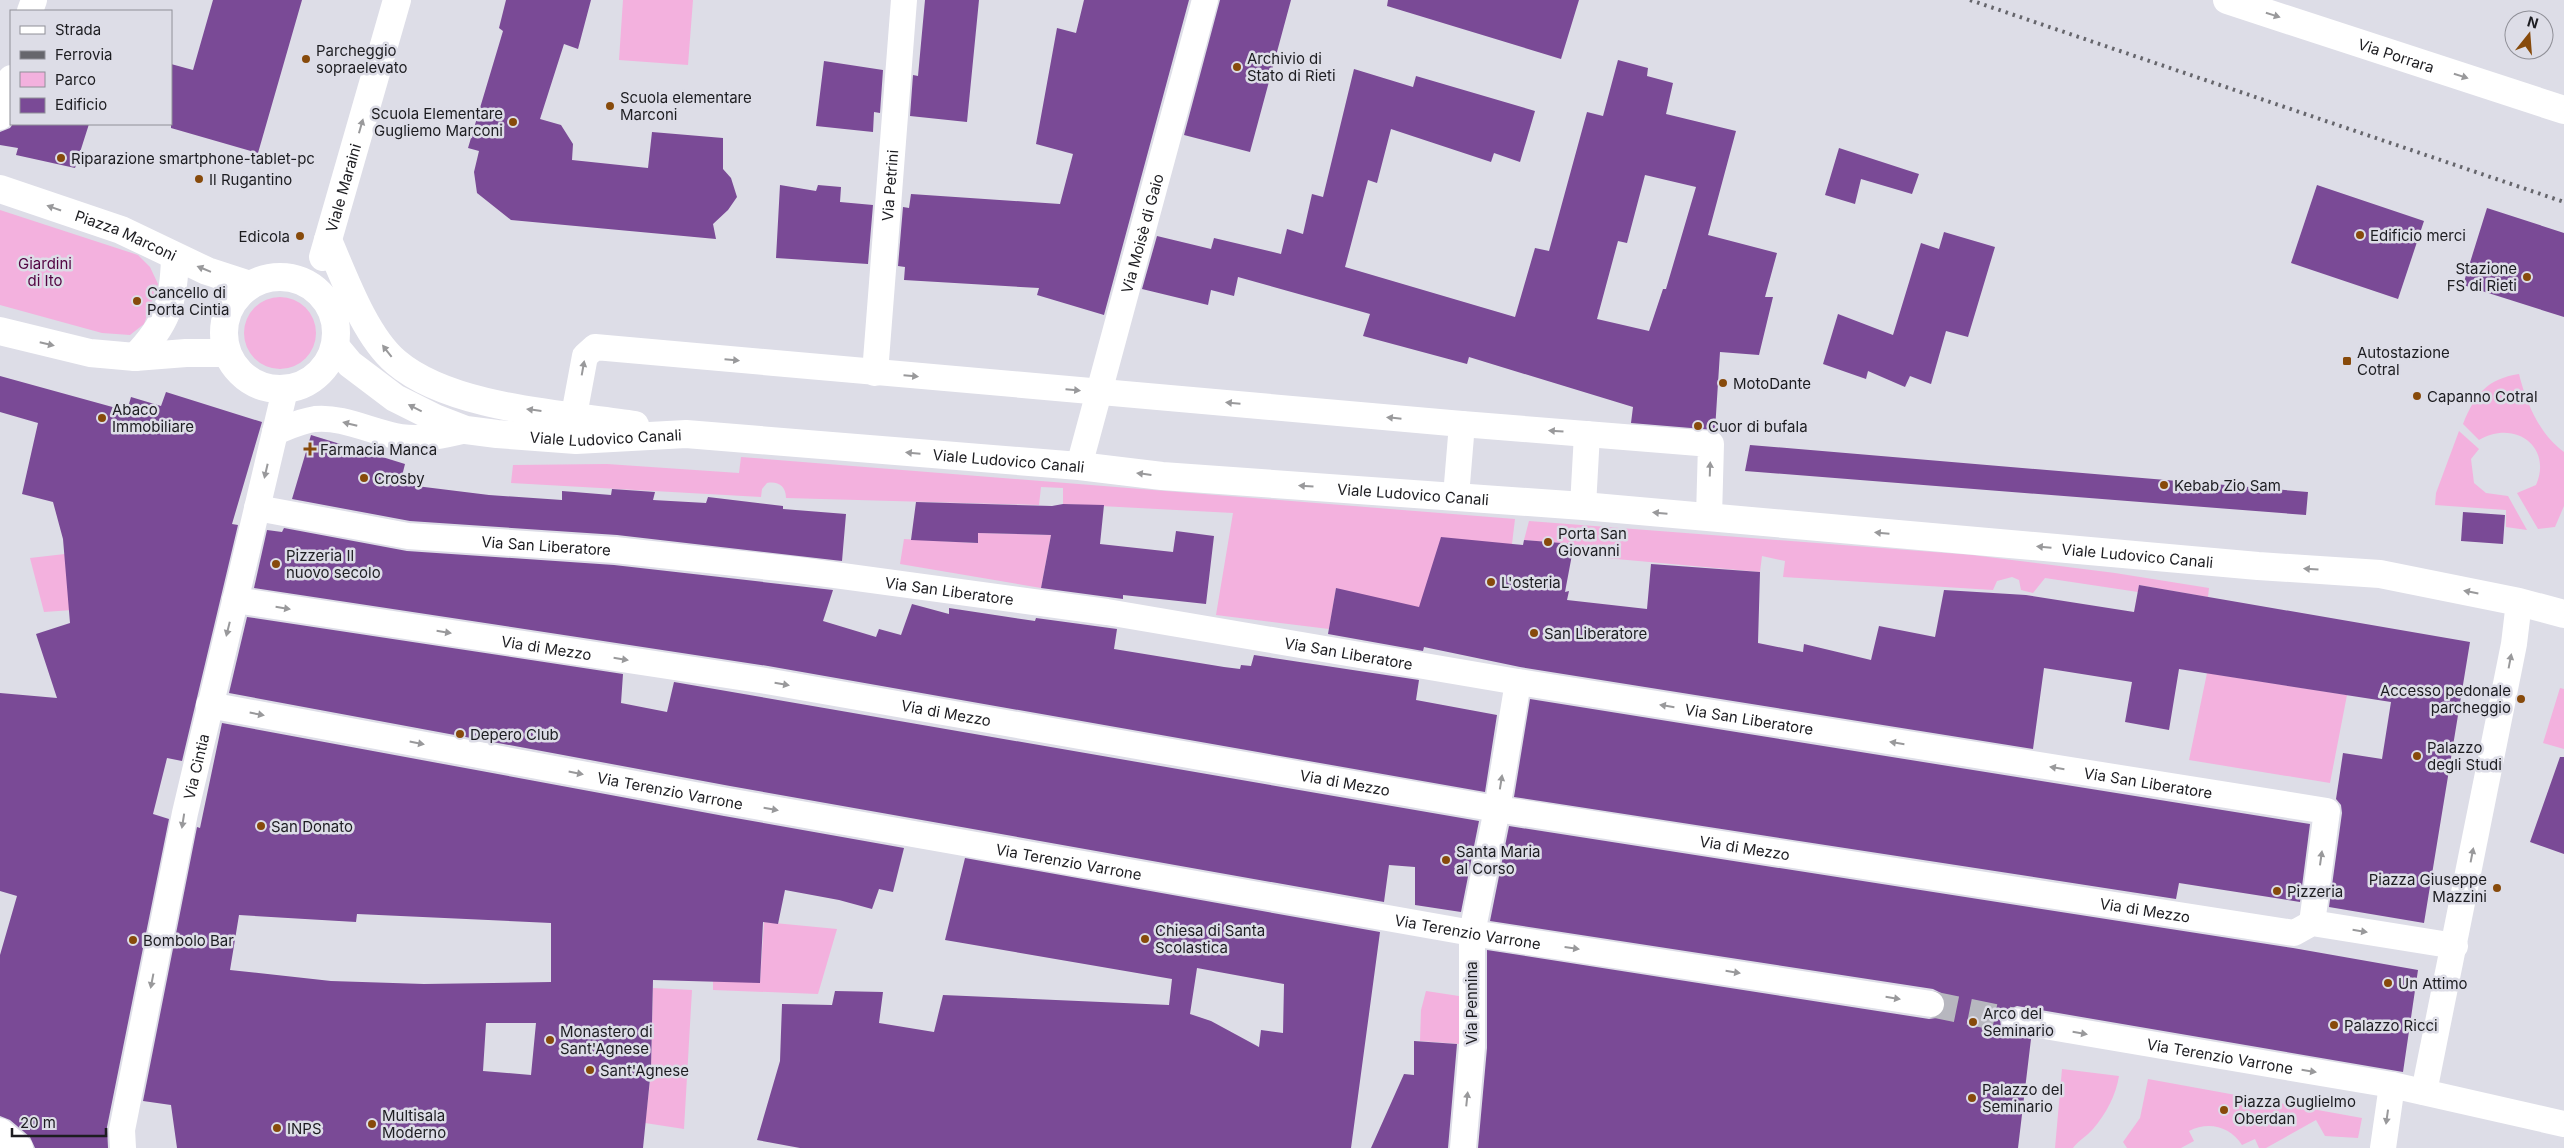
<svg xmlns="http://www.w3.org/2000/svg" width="2564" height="1148" viewBox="0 0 2564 1148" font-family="Inter,sans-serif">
<rect width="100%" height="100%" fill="#dddde7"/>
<path fill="#f3b1de" d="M623,0H693L688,65L619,60Z
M0,210L138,255L150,267L158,284L144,324L130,335L102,333L0,305Z
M244 333a36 36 0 1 1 72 0a36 36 0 1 1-72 0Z
M2519,374C2526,402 2539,434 2564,452V506L2555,527L2538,529L2517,493L2536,485C2553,446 2514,419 2479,440L2463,424C2475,394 2487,379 2519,374Z
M2459,431L2479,449L2471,459L2474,483L2486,493L2508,496L2527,530L2506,527V510L2435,505L2436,493Z
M741,457L1515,519L1512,544L1415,622L1336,588L1329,629L1216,615L1233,513L1063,504V488L1041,487L1039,505L786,498C786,486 778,481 767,483L762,489L761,497L511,483L513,465L607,464L739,473Z
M1529,521L1972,555L2115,573L2209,588L2208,597L2139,585L2138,592L2045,578L2033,593L2021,590L2019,580L2012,577L1997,581L1993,590L1783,577L1785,561L1762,556L1760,572L1572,555L1574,544L1524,540Z
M978,533L1051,535L1041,588L900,564L904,539L977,543Z
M65,554L102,608L44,612L30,558Z
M2207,673L2347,695L2330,783L2189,760Z
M2560,688L2564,689V749L2543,743Z
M764,922L837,929L818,994L713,990V981L760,982Z
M653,988L692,990L684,1129L645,1123L651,1074Z
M1426,991L1459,996L1460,1044L1420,1041L1421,1010Z
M2062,1069L2119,1076C2116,1095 2106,1114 2093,1129C2087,1136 2078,1141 2073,1148H2055Z
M2148,1079L2362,1118L2358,1138L2325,1136L2316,1120L2266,1148H2259L2255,1139L2242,1145C2230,1126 2208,1121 2189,1131L2194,1141L2181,1148H2127L2123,1142L2140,1118Z"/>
<path fill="#7a4a96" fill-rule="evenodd" d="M213,0H302L258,153L171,128V64L193,70Z
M506,0H591L578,49L564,44L540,119L561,125L573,144L572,160L648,168L652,132L723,138V169L731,178L737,197L728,210L713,224L716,239L511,220L477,193L474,172L479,151L468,148L503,31L499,28Z
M925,0H979L967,122L910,116L913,75L918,76Z
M1084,0H1189L1104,315L1037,295L1039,288L904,280L905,267L898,266L903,207L909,208L911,194L1060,204L1073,154L1036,144L1057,28L1076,33Z
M1220,0H1291L1250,152L1184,135Z
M1388,0H1579L1561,59L1387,6Z
M1618,60L1648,68L1647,76L1673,83L1666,114L1736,131L1708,235L1777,253L1765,297H1773L1759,355L1720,352L1715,430L1631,423L1633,407L1469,357L1467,364L1363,336L1370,314L1238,277L1234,296L1211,290L1208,305L1142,289L1157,236L1211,249L1214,238L1281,254L1287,229L1303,234L1312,194L1323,197L1354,69L1413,87L1416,76L1535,111L1520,162L1494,153L1491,162L1391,129L1377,183L1368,180L1345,267L1515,317L1535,248L1549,251L1587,112L1603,116ZM1645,175L1696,187L1666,289H1663L1649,331L1597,319L1618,241L1627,243Z
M824,61L883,70L880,113L874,112L873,132L816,126Z
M13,124H89L75,168L16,155L18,148L0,145V132L10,128Z
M1839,148L1919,174L1912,194L1861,179L1855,204L1825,195Z
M780,185L816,191L818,185L841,187L840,202L873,205L868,264L776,258Z
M2317,185L2424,221L2398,299L2291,263Z
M2487,208L2564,233V317L2463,285Z
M1944,232L1995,247L1968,337L1946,331L1931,384L1910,376L1905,387L1868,371L1866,379L1823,364L1838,314L1893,335L1921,243L1939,249Z
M0,376L127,411L131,397L161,406L166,392L262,422L232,524L238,525L182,761L167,758L153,814L169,819L107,1127L108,1148H35L30,1137L10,1120L0,1116V955L17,896L0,891V693L57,698L36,634L70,623L63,539L53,502L22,494L38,423L0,412Z
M311,435L405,464L400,484L489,495L562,500V491L611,495L612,489L655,492L653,500L706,503L708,497L783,506V509L846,514L842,561L617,535L410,521L292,499Z
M1750,445L2308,492L2306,515L1745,471Z
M916,502L1052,506L1063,504L1104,505L1100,544L1173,552L1176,531L1214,536L1206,604L1123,595V599L1041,588L1051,535L978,533V543L911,540Z
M2463,512L2505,515L2503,544L2461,541Z
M284,528L407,551L614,565L833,590L823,621L876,637L879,629L901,635L912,604L949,614V608L1035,621L1036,618L1117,629L1114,649L1224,667L1240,669L1241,665L1251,666L1254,655L1419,680L1416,700L1497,715L1485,792L768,666L254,588L267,530L282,532Z
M1441,537L1523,545L1524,540L1574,544L1565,592L1569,591L1567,600L1647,609L1651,564L1760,572L1758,643L1803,652L1804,644L1871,660L1879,626L1935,637L1944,590L2026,595L2134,612L2139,585L2470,642L2424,923L2329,907L2342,813L2341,805L2336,799L2343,753L2382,759L2391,702L2179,669L2169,730L2125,722L2132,682L2044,668L2033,749L1520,667L1424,647L1423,651L1328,634L1336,588L1419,607Z
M247,617L623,674L621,703L667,712L674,682L1479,821L1461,912L1415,905V867L1389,865L1384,902L730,786L229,693Z
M1530,699L2310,824L2300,902L2179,883L2176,899L1514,797Z
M222,723L724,816L904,848L893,892L879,889L872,909L839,900L785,890L778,924L763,922L760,983L653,980L651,1069L643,1148H177L171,1105L143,1101L197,827L200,828ZM357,914L551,923V982L424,984L331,981L230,970L239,915L356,922ZM486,1023H536L531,1075L483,1071Z
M2560,757H2564V854L2530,842Z
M1509,826L2293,948L2418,970L2403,1072L2017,1006L2004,1011L2000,1019L2001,1027L2006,1033L2031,1039L2018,1148H1478L1487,1048V950L1929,1019L1936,1018L1942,1014L1946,1006L1941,993L1933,989L1490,921Z
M965,858L1380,932L1351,1148H800L757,1140L780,1061L782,1004L832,1005L835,991L883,992L879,1023L934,1032L943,995L1169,1005L1172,979L945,940ZM1197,968L1284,984L1283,1033L1261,1030L1259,1047L1211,1021L1190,1014Z
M1414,1041L1457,1044L1448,1148H1371L1404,1074L1414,1075Z"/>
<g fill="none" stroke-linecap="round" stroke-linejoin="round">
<path stroke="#b7b7bf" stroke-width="26" stroke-dasharray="26 13" stroke-linecap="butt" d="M1931,1004L2015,1021"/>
<g stroke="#fff" stroke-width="26">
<path d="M30,11L34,0"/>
<path d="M0,117L11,78"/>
<path id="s1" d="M875,373L904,0"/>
<path d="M574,415L585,356L595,347L1462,424L1711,444L1709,517"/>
<path d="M275,432C288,427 301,421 315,419C343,416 374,433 401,437C423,440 445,435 466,430"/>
<path id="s2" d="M1079,466L1205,0"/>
<path d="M1456,496L1462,424"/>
<path d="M1583,506L1587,434"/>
<path id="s3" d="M257,508L408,536L615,550L798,570L1107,612L1518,682L2327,811L2312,923"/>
<path id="s4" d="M235,600L766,681L1497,809L2294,933L2312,923L2455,946"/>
<path id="s5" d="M209,705L727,801L1472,933L1931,1004"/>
<path id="s6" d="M2015,1021L2392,1085L2564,1124"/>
<path d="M2424,1092L2514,644L2519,602"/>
<path d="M0,1131L20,1148"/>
<path id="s7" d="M123,1148L122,1130L185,813L285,390"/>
<path d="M1463,1148L1472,1047V933L1497,809L1518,682"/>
<path d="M2383,1148L2392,1085"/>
</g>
<g stroke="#fff" stroke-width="28">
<path id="s8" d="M2227,0L2564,110"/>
<path id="s9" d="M0,189L121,230L207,271L250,285"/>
<path d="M328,240C344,277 365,336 396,362C451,409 565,414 635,425"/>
<path id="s10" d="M323,257L397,0"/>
<circle cx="280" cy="333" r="56"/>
<path d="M0,331L90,353L135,357L186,353H227"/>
<path id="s11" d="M335,346L350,364L395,398L435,418L466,430L497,434L576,440L686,434L1079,466L1162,476L1583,506L2258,566L2380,574L2519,602L2564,614"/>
<path d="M135,357C167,324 174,302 175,257"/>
</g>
<path stroke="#66666c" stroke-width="4" stroke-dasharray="2.5 5" stroke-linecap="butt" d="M1970,0L2564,202"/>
</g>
<defs><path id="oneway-solid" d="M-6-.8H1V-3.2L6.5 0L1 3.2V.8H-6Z" transform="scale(1.25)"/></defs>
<g fill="#99999b">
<use href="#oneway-solid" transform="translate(2273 15) rotate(18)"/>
<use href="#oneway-solid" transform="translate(2461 76) rotate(18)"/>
<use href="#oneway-solid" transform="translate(361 126) rotate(-74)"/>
<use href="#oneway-solid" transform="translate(54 208) rotate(-161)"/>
<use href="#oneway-solid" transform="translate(204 269) rotate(-158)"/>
<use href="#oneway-solid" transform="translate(47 344) rotate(13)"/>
<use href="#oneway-solid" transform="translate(387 351) rotate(-128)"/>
<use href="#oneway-solid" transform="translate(732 360) rotate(5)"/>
<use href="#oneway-solid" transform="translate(583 368) rotate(-80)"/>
<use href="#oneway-solid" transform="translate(911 376) rotate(5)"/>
<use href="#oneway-solid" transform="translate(1073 390) rotate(5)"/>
<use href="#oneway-solid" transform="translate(1233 403) rotate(-175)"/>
<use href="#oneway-solid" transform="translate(415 408) rotate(-153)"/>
<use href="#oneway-solid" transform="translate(534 410) rotate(-173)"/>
<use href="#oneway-solid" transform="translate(1394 418) rotate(-174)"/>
<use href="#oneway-solid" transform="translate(350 424) rotate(-166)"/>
<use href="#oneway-solid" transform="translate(1556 431) rotate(-176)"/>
<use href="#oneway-solid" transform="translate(913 453) rotate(-175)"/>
<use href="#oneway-solid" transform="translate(1710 469) rotate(-88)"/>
<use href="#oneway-solid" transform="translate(266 471) rotate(103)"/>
<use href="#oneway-solid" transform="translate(1144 474) rotate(-173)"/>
<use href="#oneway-solid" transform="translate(1306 486) rotate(-176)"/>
<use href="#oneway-solid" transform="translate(1660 513) rotate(-175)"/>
<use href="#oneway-solid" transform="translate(1882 533) rotate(-175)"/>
<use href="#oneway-solid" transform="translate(2044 547) rotate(-175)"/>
<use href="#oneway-solid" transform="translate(2311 569) rotate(-176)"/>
<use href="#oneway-solid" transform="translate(2471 592) rotate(-169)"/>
<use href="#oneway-solid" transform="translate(283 608) rotate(9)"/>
<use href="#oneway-solid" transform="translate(228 629) rotate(104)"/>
<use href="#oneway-solid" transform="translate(444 632) rotate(9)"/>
<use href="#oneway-solid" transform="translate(621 659) rotate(9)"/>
<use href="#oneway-solid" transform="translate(2510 661) rotate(-79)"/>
<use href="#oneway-solid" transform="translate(782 684) rotate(10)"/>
<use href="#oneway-solid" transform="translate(1667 706) rotate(-171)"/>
<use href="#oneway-solid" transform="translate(257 714) rotate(11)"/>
<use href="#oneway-solid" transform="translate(417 743) rotate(11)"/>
<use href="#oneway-solid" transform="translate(1897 743) rotate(-171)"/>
<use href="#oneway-solid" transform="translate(2057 768) rotate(-171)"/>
<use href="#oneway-solid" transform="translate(576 773) rotate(11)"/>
<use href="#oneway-solid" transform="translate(1501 782) rotate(-81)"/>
<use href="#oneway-solid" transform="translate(771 809) rotate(10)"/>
<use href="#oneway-solid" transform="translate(183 821) rotate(99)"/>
<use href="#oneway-solid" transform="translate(2472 855) rotate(-79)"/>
<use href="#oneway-solid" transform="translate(2321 858) rotate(-82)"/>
<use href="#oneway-solid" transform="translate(2360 931) rotate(9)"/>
<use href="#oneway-solid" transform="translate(1572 948) rotate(8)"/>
<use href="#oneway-solid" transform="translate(1733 972) rotate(9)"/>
<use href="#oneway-solid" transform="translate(152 981) rotate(101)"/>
<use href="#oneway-solid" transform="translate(1893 998) rotate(9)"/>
<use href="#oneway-solid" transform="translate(2080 1033) rotate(10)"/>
<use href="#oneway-solid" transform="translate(2309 1071) rotate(9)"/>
<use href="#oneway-solid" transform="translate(1467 1099) rotate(-84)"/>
<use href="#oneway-solid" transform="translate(2387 1117) rotate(98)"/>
</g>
<g fill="#874a0b" stroke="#dddde7" stroke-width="2">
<circle cx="306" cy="59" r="5"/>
<circle cx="1237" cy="67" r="5"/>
<circle cx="610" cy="106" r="5"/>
<circle cx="513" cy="122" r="5"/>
<circle cx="61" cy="158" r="5"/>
<circle cx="199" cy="179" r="5"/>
<circle cx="2360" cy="235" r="5"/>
<circle cx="300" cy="236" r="5"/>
<circle cx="2527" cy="277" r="5"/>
<circle cx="137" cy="301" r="5"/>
<rect x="2342" y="356" width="10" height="10" rx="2.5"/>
<circle cx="1723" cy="383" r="5"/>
<circle cx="2417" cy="396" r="5"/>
<circle cx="102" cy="418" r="5"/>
<circle cx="1698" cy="426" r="5"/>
<path d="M307.5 441.5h5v5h5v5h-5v5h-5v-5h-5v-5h5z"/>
<circle cx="364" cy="478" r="5"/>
<circle cx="2164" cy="485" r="5"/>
<circle cx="1548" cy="542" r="5"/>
<circle cx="276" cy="564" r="5"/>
<circle cx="1491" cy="582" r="5"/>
<circle cx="1534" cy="633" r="5"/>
<circle cx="2521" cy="699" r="5"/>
<circle cx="460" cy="734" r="5"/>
<circle cx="2417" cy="756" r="5"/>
<circle cx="261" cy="826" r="5"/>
<circle cx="1446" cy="860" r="5"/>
<circle cx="2497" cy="888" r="5"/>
<circle cx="2277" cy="891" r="5"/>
<circle cx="1145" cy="939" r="5"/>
<circle cx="133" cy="940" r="5"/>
<circle cx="2388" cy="983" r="5"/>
<circle cx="1973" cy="1022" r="5"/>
<circle cx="2334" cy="1025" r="5"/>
<circle cx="550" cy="1040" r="5"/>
<circle cx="590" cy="1070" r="5"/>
<circle cx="1972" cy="1098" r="5"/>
<circle cx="2224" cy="1110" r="5"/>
<circle cx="372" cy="1124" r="5"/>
<circle cx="277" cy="1128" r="5"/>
</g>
<g text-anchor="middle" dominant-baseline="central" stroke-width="5" stroke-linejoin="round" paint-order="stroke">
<g font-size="15" fill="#1d1d21" stroke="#dddde7" text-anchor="start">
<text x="316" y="50">Parcheggio<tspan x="316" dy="17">sopraelevato</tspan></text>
<text x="1247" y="58">Archivio di<tspan x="1247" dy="17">Stato di Rieti</tspan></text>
<text x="620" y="97">Scuola elementare<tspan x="620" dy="17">Marconi</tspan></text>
<text x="503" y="113" text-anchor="end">Scuola Elementare<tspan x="503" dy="17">Gugliemo Marconi</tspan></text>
<text x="71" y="158">Riparazione smartphone-tablet-pc</text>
<text x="209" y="179">Il Rugantino</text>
<text x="2370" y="235">Edificio merci</text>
<text x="290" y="236" text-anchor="end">Edicola</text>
<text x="2517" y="268" text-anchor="end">Stazione<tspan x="2517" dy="17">FS di Rieti</tspan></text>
<text x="147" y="292">Cancello di<tspan x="147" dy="17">Porta Cintia</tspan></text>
<text x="2357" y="352">Autostazione<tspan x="2357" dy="17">Cotral</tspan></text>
<text x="1733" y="383">MotoDante</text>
<text x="2427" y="396">Capanno Cotral</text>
<text x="112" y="409">Abaco<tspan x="112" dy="17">Immobiliare</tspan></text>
<text x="1708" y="426">Cuor di bufala</text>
<text x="320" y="449">Farmacia Manca</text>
<text x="374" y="478">Crosby</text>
<text x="2174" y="485">Kebab Zio Sam</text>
<text x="1558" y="533">Porta San<tspan x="1558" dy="17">Giovanni</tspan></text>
<text x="286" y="555">Pizzeria Il<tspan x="286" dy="17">nuovo secolo</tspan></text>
<text x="1501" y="582">L'osteria</text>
<text x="1544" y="633">San Liberatore</text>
<text x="2511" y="690" text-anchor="end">Accesso pedonale<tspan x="2511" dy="17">parcheggio</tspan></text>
<text x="470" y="734">Depero Club</text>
<text x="2427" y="747">Palazzo<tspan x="2427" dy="17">degli Studi</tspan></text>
<text x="271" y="826">San Donato</text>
<text x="1456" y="851">Santa Maria<tspan x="1456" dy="17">al Corso</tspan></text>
<text x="2487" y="879" text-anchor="end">Piazza Giuseppe<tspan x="2487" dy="17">Mazzini</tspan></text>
<text x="2287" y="891">Pizzeria</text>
<text x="1155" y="930">Chiesa di Santa<tspan x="1155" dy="17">Scolastica</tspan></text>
<text x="143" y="940">Bombolo Bar</text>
<text x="2398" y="983">Un Attimo</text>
<text x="1983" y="1013">Arco del<tspan x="1983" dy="17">Seminario</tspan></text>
<text x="2344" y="1025">Palazzo Ricci</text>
<text x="560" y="1031">Monastero di<tspan x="560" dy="17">Sant'Agnese</tspan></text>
<text x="600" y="1070">Sant'Agnese</text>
<text x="1982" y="1089">Palazzo del<tspan x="1982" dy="17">Seminario</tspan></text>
<text x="2234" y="1101">Piazza Guglielmo<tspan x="2234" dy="17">Oberdan</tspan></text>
<text x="382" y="1115">Multisala<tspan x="382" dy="17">Moderno</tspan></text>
<text x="287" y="1128">INPS</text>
</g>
<g font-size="15" fill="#1d1d21" stroke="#dddde7">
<text stroke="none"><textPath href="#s8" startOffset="178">Via Porrara</textPath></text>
<text stroke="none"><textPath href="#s1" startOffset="188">Via Petrini</textPath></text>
<text stroke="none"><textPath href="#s10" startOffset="72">Viale Maraini</textPath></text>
<text stroke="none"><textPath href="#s2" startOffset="241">Via Moisè di Gaio</textPath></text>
<text stroke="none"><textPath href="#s9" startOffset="134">Piazza Marconi</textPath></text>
<text stroke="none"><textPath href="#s11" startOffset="298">Viale Ludovico Canali</textPath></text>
<text stroke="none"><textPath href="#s11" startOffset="702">Viale Ludovico Canali</textPath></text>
<text stroke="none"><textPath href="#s11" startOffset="1108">Viale Ludovico Canali</textPath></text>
<text stroke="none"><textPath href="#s3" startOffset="292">Via San Liberatore</textPath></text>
<text stroke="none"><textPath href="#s11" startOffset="1835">Viale Ludovico Canali</textPath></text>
<text stroke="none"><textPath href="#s3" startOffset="698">Via San Liberatore</textPath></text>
<text stroke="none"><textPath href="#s4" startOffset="315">Via di Mezzo</textPath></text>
<text stroke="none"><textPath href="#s3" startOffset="1102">Via San Liberatore</textPath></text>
<text stroke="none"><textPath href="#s4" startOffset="720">Via di Mezzo</textPath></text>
<text stroke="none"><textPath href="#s3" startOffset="1508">Via San Liberatore</textPath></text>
<text stroke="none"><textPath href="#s7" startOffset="389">Via Cintia</textPath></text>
<text stroke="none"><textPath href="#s4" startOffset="1125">Via di Mezzo</textPath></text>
<text stroke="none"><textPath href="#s3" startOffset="1912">Via San Liberatore</textPath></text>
<text stroke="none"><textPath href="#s5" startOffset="469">Via Terenzio Varrone</textPath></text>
<text stroke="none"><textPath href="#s4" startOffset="1530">Via di Mezzo</textPath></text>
<text stroke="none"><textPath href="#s5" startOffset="874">Via Terenzio Varrone</textPath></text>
<text stroke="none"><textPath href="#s4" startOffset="1935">Via di Mezzo</textPath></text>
<text stroke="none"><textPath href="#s5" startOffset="1279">Via Terenzio Varrone</textPath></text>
<text transform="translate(1471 1003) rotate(-90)">Via Pennina</text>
<text stroke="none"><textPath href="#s6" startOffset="208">Via Terenzio Varrone</textPath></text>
</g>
<g font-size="15" fill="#520442" stroke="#dddde7">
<text x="45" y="263">Giardini<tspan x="45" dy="17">di Ito</tspan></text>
</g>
</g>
<rect x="10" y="10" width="162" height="115" fill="#dddde7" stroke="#909098"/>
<rect x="20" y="26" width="25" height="8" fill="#ffffff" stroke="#909098"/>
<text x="55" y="35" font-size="15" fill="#1d1d21">Strada</text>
<rect x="20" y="51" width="25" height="8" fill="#66666c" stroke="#909098"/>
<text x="55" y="60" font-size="15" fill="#1d1d21">Ferrovia</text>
<rect x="20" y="72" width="25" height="15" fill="#f3b1de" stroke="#909098"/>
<text x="55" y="85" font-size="15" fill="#1d1d21">Parco</text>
<rect x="20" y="98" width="25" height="15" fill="#7a4a96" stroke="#909098"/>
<text x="55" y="110" font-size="15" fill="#1d1d21">Edificio</text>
<g transform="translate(2529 35) rotate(17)"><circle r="24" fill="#dddde7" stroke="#909098"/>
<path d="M0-4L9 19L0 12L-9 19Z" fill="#874a0b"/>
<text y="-8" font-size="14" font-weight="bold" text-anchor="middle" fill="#1d1d21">N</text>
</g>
<path d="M12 1128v8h94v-8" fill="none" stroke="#1d1d21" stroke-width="2.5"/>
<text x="20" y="1128" font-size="15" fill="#1d1d21" stroke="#dddde7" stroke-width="4" paint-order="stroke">20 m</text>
</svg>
